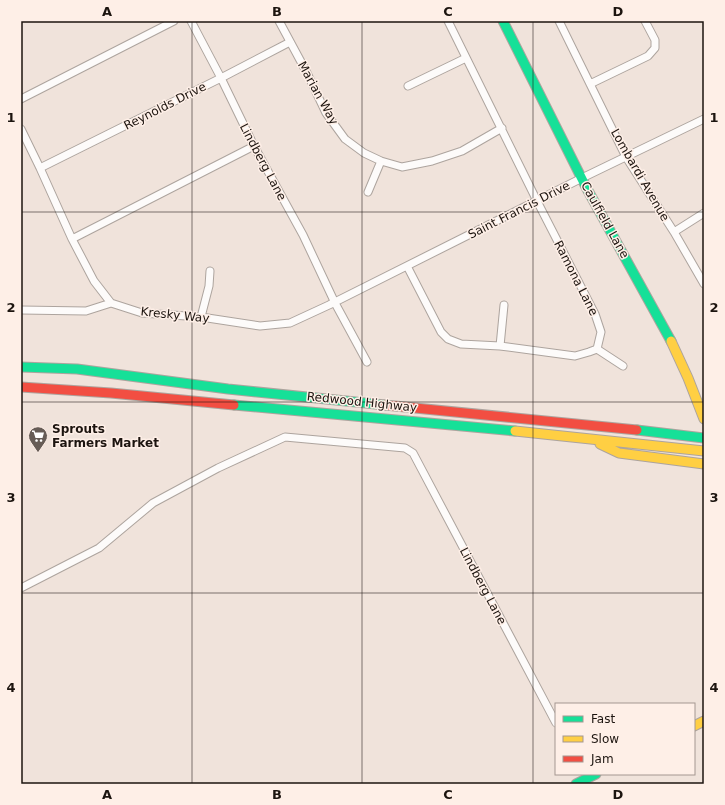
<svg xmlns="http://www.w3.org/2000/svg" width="725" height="805" viewBox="0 0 725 805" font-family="'DejaVu Sans',sans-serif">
<rect width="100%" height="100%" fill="#f0e3db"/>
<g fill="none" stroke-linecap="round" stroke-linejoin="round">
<defs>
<path id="street" d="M191,21L221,78L254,146L303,235L335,303L367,362
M279,21L307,73L326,113L345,139L364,153L381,161L402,167L432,161L462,151L502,128
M559,21L626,157L674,232L704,284
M590,84L648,56L655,48V40L645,21
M408,86L466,58
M21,99L174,21
M21,129L40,168L72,239L94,281L111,303L142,313L201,317L260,326L290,323L329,305L582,178L704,119
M40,168L221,78L290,42
M368,192L381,161
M674,232L704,213
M72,239L254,146
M407,266L441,332L448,339L461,344L500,346L575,356L589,352L597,349L601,332L595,314L537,201L448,21
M21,310L86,311L111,303
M201,317L209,286L210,271
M500,346L504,305
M597,349L623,366
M21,588L99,548L153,503L218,468L285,437L405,448L413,453L556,723"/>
<path id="fast" d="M503,21L586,187L671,341
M21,367L77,369L228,389L385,405
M234,405L515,431
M637,430L704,438
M576,784L596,774"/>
<path id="slow" d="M671,341L688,378L704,419
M515,431L704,451
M600,444L619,453L704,464
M694,726L704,721"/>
<path id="jam" d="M21,387L111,393L234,405
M385,405L637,430"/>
</defs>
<use href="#street" stroke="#ada49e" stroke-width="9"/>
<use href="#fast" stroke="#ada49e" stroke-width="11"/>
<use href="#slow" stroke="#ada49e" stroke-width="11"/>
<use href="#jam" stroke="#ada49e" stroke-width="11"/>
<use href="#street" stroke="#fdfbfa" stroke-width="7"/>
<use href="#fast" stroke="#16e098" stroke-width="9"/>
<use href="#slow" stroke="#ffcf43" stroke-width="9"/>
<use href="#jam" stroke="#f24e42" stroke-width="9"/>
</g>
<path fill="none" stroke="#1c140f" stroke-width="1" stroke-opacity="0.55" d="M192,21V784M362,21V784M533,21V784M21,212H704M21,402H704M21,593H704"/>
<defs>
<symbol id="supermarket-pin" viewBox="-11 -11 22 30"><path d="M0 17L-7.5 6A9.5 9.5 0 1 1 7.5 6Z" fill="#665c56" stroke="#feefe7"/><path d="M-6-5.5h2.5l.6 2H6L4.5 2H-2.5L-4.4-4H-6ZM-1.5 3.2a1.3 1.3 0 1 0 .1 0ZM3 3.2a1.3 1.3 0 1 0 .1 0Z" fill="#fff"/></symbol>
</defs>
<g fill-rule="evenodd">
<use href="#supermarket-pin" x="27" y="425" width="22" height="30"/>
</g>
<g text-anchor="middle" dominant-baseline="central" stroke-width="3" stroke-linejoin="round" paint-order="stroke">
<g font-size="12" fill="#1c140f" stroke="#feefe7">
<text transform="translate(318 93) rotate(61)">Marian Way</text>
<text transform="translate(165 106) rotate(-27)">Reynolds Drive</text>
<text transform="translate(263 162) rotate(62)">Lindberg Lane</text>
<text transform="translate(640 175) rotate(60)">Lombardi Avenue</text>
<text transform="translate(519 210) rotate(-27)">Saint Francis Drive</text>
<text transform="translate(605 220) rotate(61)">Caulfield Lane</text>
<text transform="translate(576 278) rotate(63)">Ramona Lane</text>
<text transform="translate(175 315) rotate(6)">Kresky Way</text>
<text transform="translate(362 402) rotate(6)">Redwood Highway</text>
<text transform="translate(483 586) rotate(62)">Lindberg Lane</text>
</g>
<g font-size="12" font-weight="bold" fill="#1c140f" stroke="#feefe7" text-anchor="start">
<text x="52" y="429">Sprouts<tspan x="52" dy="14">Farmers Market</tspan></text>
</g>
</g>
<rect width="725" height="805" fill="none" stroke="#feefe7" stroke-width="44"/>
<rect x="555" y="703" width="140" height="72" fill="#feefe7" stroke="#a49791"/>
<rect x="563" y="716" width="20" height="6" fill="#16e098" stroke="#a49791"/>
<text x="591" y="723" font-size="12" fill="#1c140f">Fast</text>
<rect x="563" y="736" width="20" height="6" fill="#ffcf43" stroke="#a49791"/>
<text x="591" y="743" font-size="12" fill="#1c140f">Slow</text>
<rect x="563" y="756" width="20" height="6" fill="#f24e42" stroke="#a49791"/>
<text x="591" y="763" font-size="12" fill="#1c140f">Jam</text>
<rect x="22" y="22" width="681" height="761" fill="none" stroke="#1c140f" stroke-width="1.5"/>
<g font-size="13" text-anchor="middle" font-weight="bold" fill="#1c140f">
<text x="107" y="16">A</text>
<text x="277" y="16">B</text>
<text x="448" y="16">C</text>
<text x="618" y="16">D</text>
<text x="11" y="122">1</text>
<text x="714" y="122">1</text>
<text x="11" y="312">2</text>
<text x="714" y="312">2</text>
<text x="11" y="502">3</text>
<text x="714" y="502">3</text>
<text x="11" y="692">4</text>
<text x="714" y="692">4</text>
<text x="107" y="799">A</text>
<text x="277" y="799">B</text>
<text x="448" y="799">C</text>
<text x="618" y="799">D</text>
</g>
</svg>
